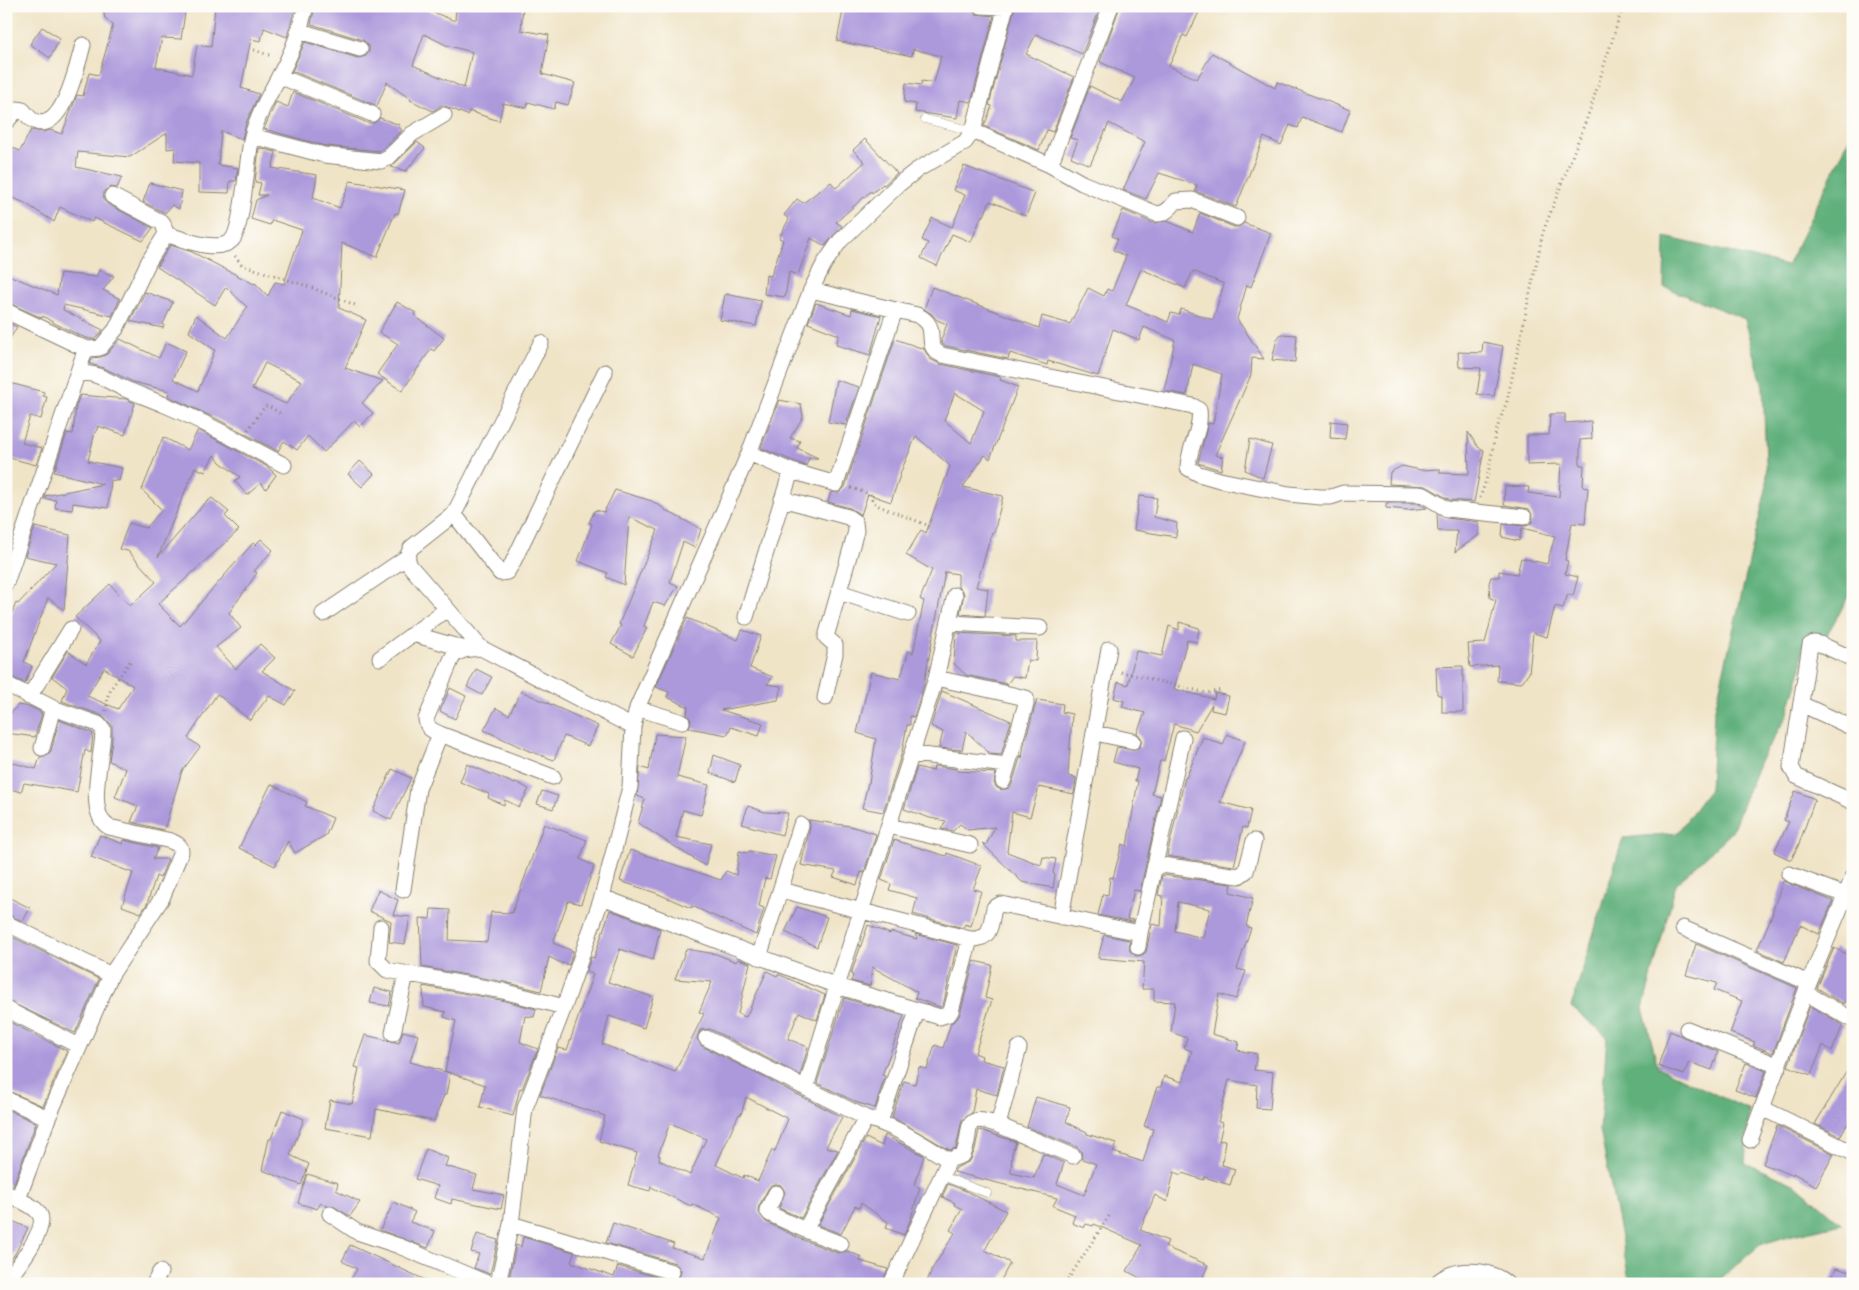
<svg xmlns="http://www.w3.org/2000/svg" width="1859" height="1290" viewBox="0 0 1859 1290" font-family="'Architects Daughter',sans-serif">
<rect width="100%" height="100%" fill="#fdfcf7"/>
<filter id="ink" filterUnits="userSpaceOnUse"><feTurbulence type="fractalNoise" baseFrequency=".02" numOctaves="2"/><feDisplacementMap in="SourceGraphic" scale="10" xChannelSelector="R" yChannelSelector="G"/><feConvolveMatrix kernelMatrix="1 2 1 2 8 2 1 2 1" color-interpolation-filters="sRGB"/></filter>
<filter id="wash" filterUnits="userSpaceOnUse"><feTurbulence type="fractalNoise" baseFrequency=".0096" numOctaves="4" result="noise"/><feDisplacementMap in="SourceGraphic" scale="20" xChannelSelector="R" yChannelSelector="G"/><feGaussianBlur stdDeviation="1.12" result="paint"/><feColorMatrix in="noise" values="0 0 0 0 0 0 0 0 0 0 0 0 0 0 0 0 0 1.4 0 .05"/><feComposite in="paint" operator="in"/></filter>
<g filter="url(#wash)">
<rect width="100%" height="100%" fill="#f0e4c7"/>
<path fill="#61b07c" stroke="#3e664c" d="M1853,131V590L1826,636L1803,645L1801,670L1787,716L1760,761L1731,833L1676,884L1643,1008L1658,1067L1749,1110L1745,1163L1796,1185L1842,1224L1788,1236L1760,1245L1719,1280L1630,1284L1600,1130L1607,1036L1571,1007L1623,838L1677,833L1710,789L1714,713L1767,485L1763,387L1745,319L1664,287L1665,237L1787,266Z"/>
<g id="blocks">
<path fill="#ac99dc" fill-rule="evenodd" d="M102,6H186L181,39L162,38L156,67L192,75L197,45L211,47L215,6H296L287,37L264,28L261,41L251,39L241,88L259,94L246,123L242,139L221,131L218,165L238,168L236,181H230L229,193L199,192V163L174,161L175,148L167,149V133L130,157L78,152L76,167L122,177L117,188L111,187L104,191V201L108,204L153,228L143,241L94,218L92,222L60,207L54,222L25,203L6,195V145L20,151L31,130L43,132L50,130L62,134L77,95L83,96L89,73L99,75L113,25L105,18Z
M315,6H418L455,21L456,6H523L521,30L549,35L542,74L575,83L568,105L556,102L554,109L528,102L527,108L503,103L499,121L469,111L467,115L442,105L433,111L410,100L411,98L403,94L387,82L377,106L292,71L305,42L358,58L366,56L369,52V46L363,40L311,24ZM424,34L446,45L472,52L464,88L413,65Z
M844,6H972L976,14L994,16L971,102L960,100L957,118L915,112L916,104L904,102L906,83L921,85L922,81L934,83L941,56L913,49L912,56L837,41Z
M1015,6H1101L1082,54L1036,34L1026,54L1074,77L1053,132L1047,130L1039,150L984,126L992,106L989,105Z
M1120,6H1202L1187,37L1183,35L1169,66L1197,79L1212,53L1275,88L1277,82L1350,110L1342,132L1302,117L1298,128L1290,125L1281,145L1264,137L1236,207L1195,191L1197,185L1159,173L1146,199L1123,190L1145,142L1109,123L1090,165L1071,157L1078,140L1070,138L1090,86L1122,102L1135,78L1100,62Z
M42,27L60,38L50,58L30,44Z
M293,92L368,123H374L380,118L400,125L398,127L402,130L380,151L326,146L264,129L276,102L288,107Z
M865,139L897,173L884,185L883,184L872,193L871,191L836,222L842,226L825,246L811,238L798,275L789,272L785,297L764,294L766,275L771,276L783,240L779,238L789,219L784,215L797,199L803,203L831,182L836,188L865,162L853,150Z
M417,142L425,148L406,171L391,167Z
M259,148L276,152L272,168L317,175L313,198L340,208L350,181L405,190L398,214L395,213L377,257L342,243L339,308L366,320L345,368L383,381L362,403L373,413L360,427L354,421L324,452L308,436L297,450L284,441L278,451L215,418L168,396L169,391L133,382L104,368L90,364L92,358L101,357L107,354L120,339L159,358L166,342L186,351L173,379L198,391L215,350L189,332L196,315L227,338L247,307L226,287L215,305L157,267L170,245L192,252L254,284L255,283L268,296L275,282L284,284L302,230L272,220L270,225L251,219L256,200L267,195H258L261,183L255,182ZM265,363L302,381L286,404L252,389Z
M964,166L1035,193L1026,216L990,201L984,216L982,215L971,242L952,234L937,266L921,258L928,243L922,240L932,218L952,227L965,195L953,190Z
M150,183L182,191L179,209L172,205L165,213L143,202Z
M1123,210L1153,223L1167,221L1193,232L1200,213L1234,227H1239L1244,223L1271,233L1251,287L1247,285L1237,319L1264,359L1252,358L1251,375L1215,455L1223,457L1221,470L1198,463L1208,423L1213,424L1222,374L1193,364L1187,395L1164,391L1175,340L1144,327L1139,340L1113,329L1098,376L1048,361L1047,365L1010,353L1008,359L946,346L942,344L941,340L947,324L937,320L932,314L924,309L932,287L1039,328L1042,316L1070,324L1088,288L1104,296L1107,289L1112,291L1126,256L1113,250L1118,239L1112,236ZM1141,269L1185,288L1193,271L1224,284L1213,320L1181,309L1179,315L1171,313L1168,322L1126,305Z
M99,270L114,276L103,290L120,299L112,316L64,305L63,310L103,330L95,339H90L81,336L54,323L43,316L42,318L6,302V274L57,295L60,273L96,277Z
M145,292L173,302L163,324L164,325L163,328L130,321Z
M725,294L761,301L756,326L720,320Z
M397,302L416,313L415,316L444,338L434,351L431,349L402,391L377,374L398,344L379,332Z
M816,303L851,315L852,309L881,316L870,355L836,345L839,335L808,323Z
M6,322L17,327L6,345Z
M1281,334L1297,335L1295,362L1272,360L1277,339Z
M895,339L924,349L930,359L940,364L1001,377L1000,380L1018,387L990,459L985,455L963,487L1003,496L994,533L992,532L976,587L988,589L985,616L960,614L964,593L958,586V574L945,572L924,684L914,717L910,716V725H907L902,752L883,812L862,808L868,783H869L876,739L857,733L871,672L900,679L909,651L913,653L924,601L920,599L932,570L906,555L921,530L926,533L950,466L916,436L902,469L891,502L868,494L861,515L850,508L828,502L831,492L839,493L845,487ZM955,393L984,411L971,443L944,420Z
M1483,342L1503,346L1494,396L1477,394L1481,368L1459,367L1458,352L1482,353Z
M836,380L859,387L846,425L828,422Z
M6,382L44,392L43,396L47,397L41,419L30,416L22,443L42,448L36,465L6,457Z
M80,395L126,399L135,403L125,435L98,426L96,432H95L88,461L122,468L119,481L111,480L108,508L73,503L72,510L55,508L56,500L45,499V496L103,484L54,472L67,433L73,434L76,406Z
M779,400L801,404L803,417L790,438L800,441L797,448L818,458H809L806,466L761,448Z
M1550,414H1565V423L1591,421L1592,439L1580,440V465H1584L1583,487L1588,488L1585,524L1572,523L1565,560L1568,561L1565,574L1578,577L1573,596L1568,594L1563,608L1555,606L1547,637L1533,633L1529,673L1521,683L1497,681L1498,665L1470,667L1468,644L1485,643L1496,600L1490,598L1489,583L1491,577H1499V571L1517,574L1521,558L1547,564L1555,536L1522,528L1519,541L1502,537L1503,524L1527,526L1532,522L1533,517L1529,509L1504,505L1505,486L1529,487L1528,493L1559,497L1561,464L1527,465V435H1549Z
M1331,421L1347,423L1345,439L1330,438Z
M198,430L268,467L276,475L266,489L261,483L247,495L235,481L240,477L220,462L214,455L205,472L195,467L158,557L204,504L212,498L229,512L225,516L239,530L158,604L180,626L253,543L255,545L261,539L273,550L254,571L257,573L229,613L241,628L216,647L236,669L260,644L275,658L262,671L295,691L286,705L269,696L250,720L217,694L188,738L200,747L182,771L164,830L131,822L138,806L115,797L126,769L109,761L112,740V725L101,715L62,701L67,688L52,677L68,651L86,664L100,641L75,617L110,584L130,606L156,582L128,551L119,549L129,523L146,528L162,510L142,490L163,437L188,450ZM104,668L133,686L118,709L87,696Z
M1468,432L1478,447L1484,450L1474,502L1450,500L1426,486L1389,484L1390,472L1402,466L1421,470L1440,469V473L1469,474Z
M1250,439L1272,445L1263,478L1245,470Z
M360,461L374,474L362,487L348,474Z
M615,490L652,501L665,509V510L701,529L695,548L683,542L670,582L678,586L665,606L653,602L644,626L647,628L633,656L611,644L621,625L619,624L658,530L629,517L624,585L606,577L608,573L578,561L592,524L589,523L595,510L604,512Z
M1139,496L1157,498L1154,517L1177,523L1176,537L1134,530Z
M1386,503H1417L1427,508L1407,510L1386,508Z
M1437,514L1446,518L1479,522V535L1455,552L1457,531H1438Z
M35,527L70,535L64,610L48,598L24,662L32,666L25,683L6,675V613L11,615L16,603L18,604L56,563L25,556Z
M687,618L738,640L742,630L761,636L750,668L773,677L767,684L781,686L778,700L721,710L763,723L759,736L731,727L727,735L689,728L691,720L687,715L688,707L667,697L669,692L656,687Z
M1179,622L1199,628L1197,642L1187,640L1174,689L1214,699L1215,693L1229,696L1225,713L1211,710L1212,704L1196,731L1174,724L1164,761H1160L1152,794L1161,796L1140,891L1134,890L1127,919L1133,920V922L1098,915L1103,894L1108,895L1110,877L1113,878L1122,844L1127,846L1138,781H1135L1138,769L1113,762L1117,747L1132,750L1140,747L1142,739L1137,733L1145,713L1122,707L1124,701L1114,698L1118,682L1128,685L1136,651L1162,656L1169,626L1179,630Z
M956,633L1016,636V641H1037L1036,661L1028,660L1025,678L1013,676L1007,684L966,675L954,664Z
M1463,666V712H1442V696L1437,694L1436,667Z
M476,669L492,677L482,695L467,687Z
M450,688L466,696L455,719L440,711Z
M521,691L598,726L588,746L564,736L554,760L529,751L484,730L496,708L509,715Z
M942,691L1011,721L1001,755L990,754L966,731L962,750L939,748L943,732L931,726Z
M1037,700L1063,704L1062,712L1072,714L1068,776L1076,778L1074,794L1039,787L1030,817L1012,812L1007,852L1041,865L1043,857L1056,859L1053,873L1055,875L1053,888L1022,882L982,843L986,845L995,827L968,830L960,824L953,831L941,829L946,821L930,818L904,809L917,767L933,771L934,766L957,769V771L996,773L994,783L996,787L1001,790L1009,788L1012,784L1021,755L1022,758L1024,744Z
M18,705L31,707L42,713L35,737L6,733L8,716Z
M59,720L93,733L91,753L85,750L77,792L24,783L21,792L6,788V761L36,769L40,757H45L51,751Z
M655,734L686,736L677,777L709,785L701,815L683,810L676,837L711,844L705,866L638,823L645,799L637,796L640,767L649,770Z
M1227,734L1245,741L1220,802L1251,810L1247,828L1243,827L1234,866L1167,856L1185,777L1186,778L1203,737L1223,745Z
M714,755L740,765L735,782L710,773Z
M467,764L515,784L516,782L529,789L519,807L505,800L504,805L488,798L489,794L460,782Z
M392,769L411,778L391,820L373,811Z
M271,784L307,802L305,806L333,818L326,835L295,853L288,841L275,866L239,848Z
M542,791L558,796L553,809L537,804Z
M1795,791L1815,799L1799,844L1791,860L1774,852L1789,822L1784,820Z
M748,806L765,812L788,813L782,835L742,824Z
M809,820L850,826L876,834L864,873L861,872L857,885L833,877L836,871L801,865L810,827Z
M544,824L587,840L580,859L594,866L581,904L568,901L553,943L573,951L569,965L564,963L563,964L549,957L541,991L505,982L422,967L420,918L430,919L431,909L450,910L449,940L487,942L491,912L512,913Z
M100,835L123,844L124,840L158,848L153,859H168L160,878L156,876L147,904L141,913L122,906L133,873L91,857Z
M894,840L946,856L947,853L982,866L973,889L981,891L971,926L965,924L963,928L913,914L917,898L889,890L891,884L881,880Z
M630,850L721,880L726,871L736,875L739,851L747,853L749,851L776,856L770,879L765,878L759,906L764,908L756,935L692,906L691,908L656,893L620,881Z
M1162,875L1232,884L1230,892L1253,898L1246,926L1251,928L1237,969L1246,971L1236,999L1219,994L1212,1034L1239,1042L1237,1050L1257,1054L1254,1070L1273,1072L1270,1109L1256,1108L1257,1085L1229,1080L1218,1122L1223,1123L1219,1141L1225,1140L1222,1165L1235,1169L1230,1185L1204,1177V1180L1182,1173L1181,1175L1174,1172L1167,1202L1155,1195L1140,1230L1168,1241L1165,1247L1208,1265L1200,1284H1151L1127,1271L1142,1245L1094,1224L1093,1226L1086,1224L1084,1228L1072,1223L1075,1215L1053,1206L1057,1198L954,1172L956,1168L970,1161L975,1149L979,1130L984,1131L1016,1142L1012,1153L1011,1173L1034,1178L1043,1154L1064,1163L1057,1184L1084,1195L1096,1164L1082,1159L1081,1151L1077,1147L1027,1127L1036,1097L1070,1107L1066,1122L1087,1132V1134L1116,1143L1113,1152L1143,1162L1153,1129L1144,1126L1157,1087H1161L1164,1076L1182,1082L1192,1051L1184,1048L1187,1038L1171,1032L1175,1002L1154,1001V989H1142L1144,962L1098,958L1104,935L1129,940L1130,951L1136,956L1142,955L1146,952L1152,924L1161,926L1163,896L1158,895ZM1178,902L1210,909L1203,938L1175,931Z
M1783,881L1833,901L1819,934L1800,925L1784,962L1757,950L1773,913H1772Z
M378,890L398,900L393,915L410,917L405,944L389,942L391,921L369,911Z
M6,896L30,908L23,921L6,914Z
M797,907L827,917L817,947L785,932Z
M610,910L660,929L653,960L620,949L608,982L653,997L644,1028L609,1016L602,1044L635,1057L675,1072L704,1014L699,1012L712,982L675,979L686,949L716,954L736,962L738,959L750,963L738,1014L746,1017L767,971L777,976L778,974L825,995L817,1020L799,1012L788,1039L808,1047L800,1075L710,1029L700,1030L697,1039L702,1046L842,1117L826,1147L838,1150L801,1218L779,1208L785,1192L781,1185L776,1184L771,1185L768,1189L759,1206L758,1211L766,1222L801,1239L838,1253L847,1251L862,1257L860,1261L888,1269L882,1284H508L516,1245L521,1247L523,1237L574,1252L571,1262L614,1277L618,1266L669,1281H675L679,1278L681,1270L675,1263L606,1243L613,1223L674,1244L672,1248L705,1258L721,1218L692,1204L691,1206L651,1187L650,1191L628,1185L637,1153L599,1141L605,1116L540,1095L558,1048L567,1050L593,974L586,972L591,957L594,958ZM746,1097L788,1119L775,1151L772,1150L758,1181L744,1175L743,1178L716,1165L739,1114L741,1115ZM670,1123L706,1139L690,1175L659,1160L660,1156L658,1155Z
M868,925L890,934L891,932L917,939L915,934L957,945L943,1006L940,1007L915,998L917,992L872,967L870,986L851,981L853,976L851,974Z
M6,934L99,979L75,1033L6,1000Z
M1696,944L1797,988L1773,1053L1753,1045L1755,1042L1730,1033L1742,1001L1714,990L1717,983L1686,975Z
M1834,948L1853,957V985L1844,1004L1817,988Z
M974,961L992,965L985,998L992,1000L975,1053L982,1056L981,1060L1004,1066L997,1095L976,1089L972,1113L962,1120L956,1148L950,1150L892,1117L904,1081L915,1084L919,1067L927,1069L935,1045L943,1048L951,1023L957,1019L960,1014Z
M423,986L501,1000L536,1009L534,1017L525,1016L520,1042L538,1049L522,1089L520,1088L513,1116L480,1107L485,1085L445,1071L456,1021L444,1017L446,1012L424,1007Z
M374,988L392,992L389,1006L370,1003Z
M844,998L904,1016L882,1075L885,1076L875,1108L858,1103L817,1083Z
M1810,1006L1843,1025L1832,1051L1823,1045L1811,1075L1788,1066Z
M6,1020L67,1051L43,1106L6,1090Z
M403,1031L418,1035L410,1062L450,1073L446,1095H444L434,1121L376,1109L372,1136L325,1128L330,1100L352,1104L359,1068L354,1067L365,1035L399,1043Z
M1670,1031L1718,1052L1712,1070L1689,1062L1684,1075L1658,1066Z
M1853,1061V1115L1840,1136L1815,1124Z
M1746,1063L1766,1071L1756,1098L1735,1090Z
M6,1109L36,1123L13,1186L6,1184Z
M282,1110L304,1119L290,1155L309,1164L301,1185L262,1170L269,1139H271Z
M1777,1126L1834,1154L1816,1186L1793,1173L1792,1175L1763,1164Z
M885,1135L924,1156L914,1185L920,1188L911,1218L904,1235L886,1228L888,1222L861,1203L859,1208L855,1206L841,1234L818,1225L866,1138L882,1146Z
M426,1149L448,1158L445,1166L477,1175L473,1189L504,1195L501,1209L452,1199L451,1204L434,1198L438,1186L415,1179Z
M307,1174L338,1183L336,1190L360,1202L350,1216L331,1205L326,1206L321,1203L317,1209L298,1203Z
M948,1184L966,1191L1006,1211L985,1250L1010,1263L999,1284H926L932,1269L955,1233L950,1230L962,1209L954,1205L955,1203L942,1197Z
M394,1202L415,1212L410,1222L435,1231L428,1248L380,1230Z
M6,1218L28,1228L16,1252L6,1266Z
M477,1234L498,1240L490,1274L474,1268L479,1254L471,1252Z
M350,1245L434,1284H348L357,1269L342,1261Z
M1836,1268L1853,1273V1284H1830Z"/>
</g>
</g>
<g filter="url(#ink)">
<use href="#blocks" fill-opacity="0" stroke="#868072" stroke-width="1"/>
<g fill="none" stroke-linecap="round" stroke-linejoin="round">
<defs>
<path id="service" d="M925,119L973,131
M942,1176L987,1193"/>
<path id="minor" d="M981,6L1005,7
M300,31L360,49
M279,76L372,114
M6,122L18,109L23,110C26,114 30,119 34,121C63,135 78,62 83,45
M973,131L1050,165L1082,183L1157,214C1166,214 1171,207 1176,201L1192,200L1237,218
M252,136L324,155L381,161L388,158L412,134L444,115
M1050,165L1111,6
M112,196L163,223L166,234
M811,290L917,315C943,327 920,345 942,355L1193,406L1199,410C1202,430 1188,448 1188,468L1199,474L1220,480L1289,494L1320,497H1331L1343,493L1418,494L1424,495L1447,509L1524,517
M6,311L77,345L89,349L100,348L116,329L149,261L166,234C182,239 218,254 232,240C243,228 247,156 252,136C259,110 274,87 286,63C295,45 301,26 306,6
M77,375C94,369 108,382 123,388C137,394 151,399 165,405C206,422 245,445 284,465
M749,453L791,471L836,484L895,310
M782,499L848,517L855,522L856,531L826,637L835,645V654L825,698
M454,514L500,573L507,572L512,564L605,372
M6,583L86,348
M839,592L908,614
M323,614L407,557
M746,617L791,471
M950,623L1040,628
M413,634L465,649
M481,648L410,566L407,557L411,548L454,514L541,343
M380,658L447,609
M1853,659L1820,644L1814,643L1810,645L1791,767L1796,776L1853,802
M936,678L1026,698V704L1003,781
M6,684L53,708L98,724L103,729C104,753 84,813 109,827L171,841C177,844 181,845 181,852L162,898L111,975
M29,697L71,629
M1801,704L1853,728
M637,708L682,722
M1095,733L1133,741
M440,734L553,777
M42,748L53,708
M913,754L1007,765
M889,826L970,845
M1155,864L1239,876L1246,871L1254,841
M1789,874L1853,898
M403,890L418,789L440,734C432,730 427,729 426,719L452,658C459,649 470,649 481,648L633,727
M781,890L970,939C992,940 990,926 994,908L1001,904L1140,933L1183,738
M602,897L837,986L936,678L955,595
M1061,917L1109,649
M6,923L111,975L48,1118L6,1099
M381,927L378,961L387,970L503,991L564,1007
M1683,928L1809,983
M1138,947L1140,933
M759,957L801,825
M1806,993L1853,1020
M6,1009L79,1046
M1687,1029L1779,1066
M393,1033L406,974
M706,1038L866,1118C896,1126 922,1144 949,1160L891,1284
M806,1087L837,986L940,1017L949,1014L951,1011L970,939
M1762,1108L1853,1153
M880,1122L917,1011
M998,1125L1073,1156
M1750,1140L1809,983L1853,877
M949,1160L963,1155C974,1131 959,1111 998,1125L1019,1048
M6,1193L18,1199L48,1118
M776,1193L767,1210L770,1214L805,1230
M330,1214L357,1232L399,1246L489,1284
M511,1224L672,1272
M841,1244L805,1230L866,1118
M6,1276L9,1278C18,1266 47,1229 40,1215C36,1207 25,1203 18,1199
M154,1284L160,1272
M498,1284L511,1224L525,1108L564,1007L602,897L630,787L633,727L637,708L749,453L811,290L824,264L840,241L899,184L917,170L965,142L973,131L1006,6
M1436,1284C1452,1266 1491,1268 1507,1284"/>
</defs>
<use href="#service" stroke="#868072" stroke-width="9"/>
<use href="#minor" stroke="#868072" stroke-width="17"/>
<path stroke="#868072" stroke-width="3" stroke-dasharray="1 4" stroke-linecap="butt" d="M254,50L272,56
M235,256L242,265L307,286L355,305
M248,430L265,406H268L283,415
M851,488L870,494L873,502L879,506L927,525
M1480,498L1488,474L1496,431L1507,401L1543,232L1590,110L1623,6
M1121,672L1207,693L1222,690
M106,711L108,696L112,687L131,660
M1065,1284L1111,1213"/>
<use href="#service" stroke="#fff" stroke-width="8"/>
<use href="#minor" stroke="#fff" stroke-width="15"/>
</g>
</g>
<rect width="1859" height="1290" fill="none" stroke="#fdfcf7" stroke-width="25"/>
</svg>
